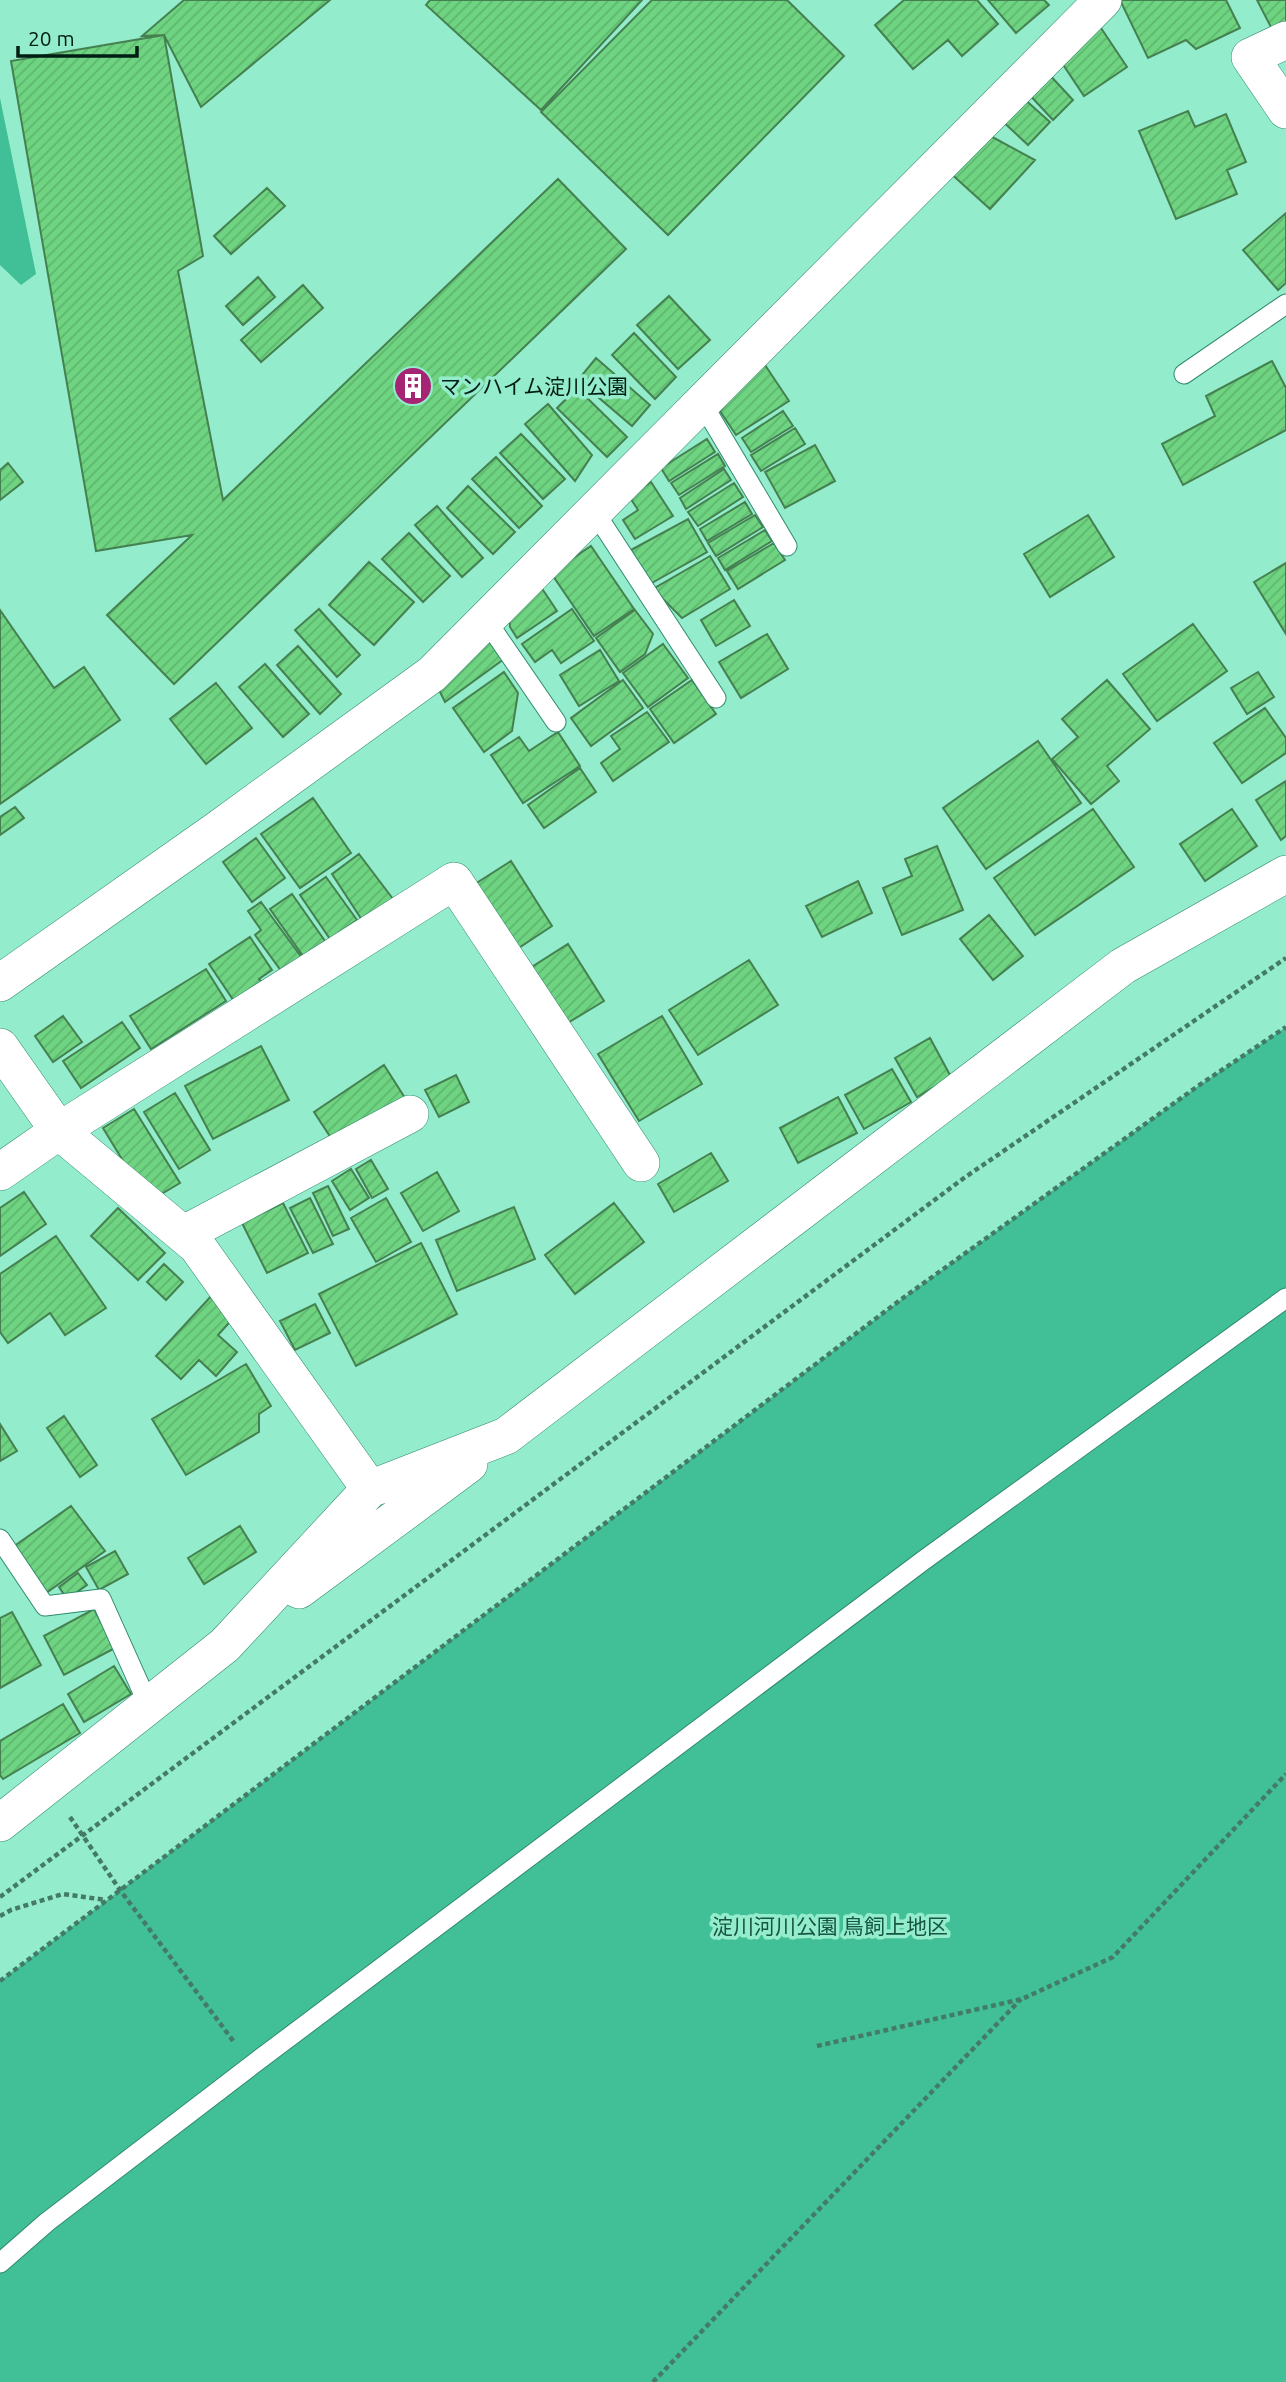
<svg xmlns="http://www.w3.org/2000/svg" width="1286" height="2382" viewBox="0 0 1286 2382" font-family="Ubuntu,'Noto Sans JP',sans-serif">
<defs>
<pattern id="building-hatch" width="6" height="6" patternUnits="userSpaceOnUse" patternTransform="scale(1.75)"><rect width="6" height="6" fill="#6ed481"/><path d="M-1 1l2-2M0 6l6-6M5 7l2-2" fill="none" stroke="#5eb66f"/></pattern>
</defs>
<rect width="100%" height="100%" fill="#93eccb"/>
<path fill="#41c098" d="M0,98L36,274L21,285L0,265Z
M1286,1027V2382H0V1981L903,1298L1198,1086Z"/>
<path fill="url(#building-hatch)" stroke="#458150" stroke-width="2" d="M184,0H330L201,107L164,35L142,36Z
M430,0H642L541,110L426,5Z
M652,0H787L844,56L668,235L541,112Z
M904,0H977L998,24L962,56L948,40L913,69L875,25Z
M988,0H1044L1049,5L1016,33Z
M1120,0H1226L1240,28L1196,49L1186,40L1148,58Z
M1257,0H1286V30L1275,35Z
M1099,25L1127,67L1084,96L1056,54Z
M164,35L203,256L178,271L223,500L558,179L626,249L174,684L107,615L192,535L96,551L11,61Z
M1046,71L1073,100L1053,120L1025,90Z
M1021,96L1050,122L1028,145L1000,119Z
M1188,111L1195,127L1226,114L1246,162L1227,170L1237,194L1176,219L1139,131Z
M983,132L1035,160L990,209L948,171Z
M267,188L285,206L231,254L214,236Z
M1286,213V283L1278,290L1243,250Z
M258,277L275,297L243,325L226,306Z
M303,285L323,308L261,362L241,340Z
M669,296L710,340L678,369L637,325Z
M634,333L676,377L655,399L612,355Z
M596,358L650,405L632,426L578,380Z
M1272,361L1286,388V430L1183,485L1162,444L1215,416L1206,396Z
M763,362L789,401L736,435L720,411Z
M577,388L627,437L607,457L557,408Z
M548,404L592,455L575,481L525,424Z
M783,411L793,426L751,452L742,438Z
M795,428L805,444L761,471L751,455Z
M521,434L565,479L543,499L500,453Z
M707,439L715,452L669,481L661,468Z
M815,445L835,481L785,508L765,472Z
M718,454L725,466L679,495L671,483Z
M496,457L542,506L519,528L472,479Z
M8,463L23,482L0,500V470Z
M724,469L731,480L686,509L680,498Z
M651,482L673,516L635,539L623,520L638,510L629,496Z
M734,483L743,497L698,526L688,512Z
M468,486L515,532L493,554L447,508Z
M745,502L752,514L707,541L700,529Z
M437,506L483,558L462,577L415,525Z
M755,515L763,527L716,556L708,543Z
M1088,515L1114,557L1050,597L1024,554Z
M688,519L707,552L650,584L631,550Z
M765,530L772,541L725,570L718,558Z
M409,533L450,576L423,602L382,559Z
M774,543L785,560L738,589L727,571Z
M591,546L634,609L594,636L551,573Z
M710,556L730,589L682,618L653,589Z
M369,562L414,602L374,645L329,605Z
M1286,563V634L1254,582Z
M541,587L557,611L517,638L510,627L509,610Z
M734,600L750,626L716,646L701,620Z
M319,609L360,655L337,677L295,630Z
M572,609L594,641L561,663L552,650L535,662L522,644Z
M0,610L54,688L84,667L120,720L0,804Z
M635,610L653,634L645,654L620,672L596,638Z
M1193,624L1227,671L1157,721L1123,674Z
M767,634L788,669L741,698L719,662Z
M487,635L504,659L445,702L434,680Z
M663,644L688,678L648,707L623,673Z
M298,646L341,694L320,714L277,665Z
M600,650L619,681L579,706L560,675Z
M265,664L309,714L283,737L239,687Z
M504,672L518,693L512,731L484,752L453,708Z
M1258,672L1274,697L1247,714L1231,688Z
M623,680L643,708L591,746L571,718Z
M692,680L716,714L674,743L650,709Z
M1107,680L1150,729L1107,766L1119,781L1091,804L1052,759L1078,737L1062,719Z
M216,683L252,728L206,764L170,719Z
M1265,708L1286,738V753L1242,783L1214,743Z
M647,712L669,742L613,781L601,763L620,749L611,736Z
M558,732L580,766L523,803L491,755L519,737L529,751Z
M1038,741L1081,803L986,869L943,808Z
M580,768L596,792L544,828L528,805Z
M1286,781V836L1281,840L1256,800Z
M313,798L351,853L300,888L261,834Z
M15,807L24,818L0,835V817Z
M1093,809L1134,867L1035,935L994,878Z
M1232,809L1257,846L1205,881L1180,844Z
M256,838L285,878L252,902L223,862Z
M937,846L963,910L902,935L883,888L912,876L905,859Z
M359,854L393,899L362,920L332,874Z
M511,861L552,926L517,949L475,884Z
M326,877L357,920L330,939L300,895Z
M858,881L872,913L822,937L806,906Z
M292,894L325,941L303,956L270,909Z
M261,902L302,958L282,972L255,935L261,930L248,911Z
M989,915L1023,956L993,980L960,939Z
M250,937L272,970L259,979L264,985L236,1004L209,964Z
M568,944L604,1001L566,1024L530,968Z
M749,960L778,1005L698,1055L669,1010Z
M206,969L226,1001L151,1049L130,1016Z
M63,1016L82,1042L53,1062L35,1036Z
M662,1016L702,1084L639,1121L598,1054Z
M122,1022L140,1048L81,1088L63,1061Z
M930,1038L951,1077L917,1097L895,1058Z
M261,1046L289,1100L213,1139L185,1086Z
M384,1065L405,1098L335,1144L314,1112Z
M892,1069L911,1102L864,1129L845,1095Z
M456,1075L469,1102L439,1117L425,1090Z
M175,1093L210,1150L179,1169L144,1112Z
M838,1097L857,1133L798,1163L780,1128Z
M134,1109L180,1183L148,1202L103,1128Z
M711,1153L728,1181L674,1212L658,1184Z
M371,1160L388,1189L372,1198L356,1169Z
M351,1169L369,1198L350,1210L332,1181Z
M437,1172L459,1211L423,1231L401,1193Z
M328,1186L349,1229L333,1236L313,1193Z
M24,1192L46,1224L0,1256V1208Z
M310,1198L333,1244L313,1253L290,1208Z
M386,1198L411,1242L376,1262L351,1218Z
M283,1203L308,1253L267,1273L242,1223Z
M614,1203L644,1242L575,1294L545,1255Z
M514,1207L535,1259L457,1291L436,1240Z
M118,1208L165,1253L138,1280L91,1236Z
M56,1236L106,1308L65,1335L50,1313L8,1343L0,1332V1274Z
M421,1243L457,1314L356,1366L319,1294Z
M164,1264L183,1282L166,1300L147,1282Z
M214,1293L237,1314L218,1335L237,1352L216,1376L199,1360L181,1379L156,1356Z
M315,1304L330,1333L295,1350L280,1321Z
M246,1364L271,1406L259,1414V1432L186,1475L152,1419Z
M64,1416L97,1465L80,1477L47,1428Z
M0,1424L17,1451L0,1461Z
M71,1506L105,1551L46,1593L13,1547Z
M240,1526L256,1552L204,1584L188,1558Z
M115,1551L128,1574L99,1590L86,1567Z
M78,1573L87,1585L67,1599L59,1587Z
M94,1609L115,1648L64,1675L44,1636Z
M12,1612L41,1665L0,1688V1618Z
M114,1666L131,1694L84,1722L68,1694Z
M63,1704L80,1733L3,1779L0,1775V1741Z"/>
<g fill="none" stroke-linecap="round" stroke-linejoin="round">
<defs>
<path id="lane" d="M1184,374L1286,304
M702,403L787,546
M594,511L716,698
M486,620L556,722
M0,1539L45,1606L101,1599L149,1706
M0,2263L47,2222L252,2065L924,1560L1286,1298"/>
<path id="street" d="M1286,40L1250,57L1286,110
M0,983L217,830L432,674L1103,0
M0,1047L59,1131L197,1246L370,1489
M0,1172L59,1131L454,881L641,1163
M184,1234L410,1114
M299,1590L469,1464
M0,1823L225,1645L370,1489L506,1436L1123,966L1286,874"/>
</defs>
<use href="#lane" stroke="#2e8b6e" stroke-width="21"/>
<use href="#street" stroke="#2e8b6e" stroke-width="38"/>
<path stroke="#447b67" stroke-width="4.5" stroke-dasharray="5 3.5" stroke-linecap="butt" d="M70,1817L120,1890L234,2042
M0,1897L964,1178L1286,958
M0,1916L11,1910L63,1894L106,1900
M0,1981L903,1298L1198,1086L1286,1027
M817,2046L1022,1999L1113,1957L1286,1774
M653,2382L1021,1999"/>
<use href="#lane" stroke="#fff" stroke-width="19"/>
<use href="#street" stroke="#fff" stroke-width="37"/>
</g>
<defs>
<symbol id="building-disc" viewBox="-11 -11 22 22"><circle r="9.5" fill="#a52473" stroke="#93eccb"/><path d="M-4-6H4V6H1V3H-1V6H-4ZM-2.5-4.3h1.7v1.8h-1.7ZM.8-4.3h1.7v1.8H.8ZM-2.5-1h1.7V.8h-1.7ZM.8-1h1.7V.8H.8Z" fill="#fff"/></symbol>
</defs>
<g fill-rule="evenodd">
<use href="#building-disc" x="391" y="364" width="44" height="44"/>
</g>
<g text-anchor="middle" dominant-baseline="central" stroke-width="7" stroke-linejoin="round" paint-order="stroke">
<g font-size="21" fill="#021d14" stroke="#93eccb" text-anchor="start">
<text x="440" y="386">マンハイム淀川公園</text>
</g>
<g font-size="21" fill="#165643" stroke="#93eccb">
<text x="830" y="1926">淀川河川公園 鳥飼上地区</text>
</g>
</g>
<path d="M18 46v10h119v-10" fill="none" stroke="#021d14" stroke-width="3.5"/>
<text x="28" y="46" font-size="21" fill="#021d14" stroke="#93eccb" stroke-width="5" paint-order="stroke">20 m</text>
</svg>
